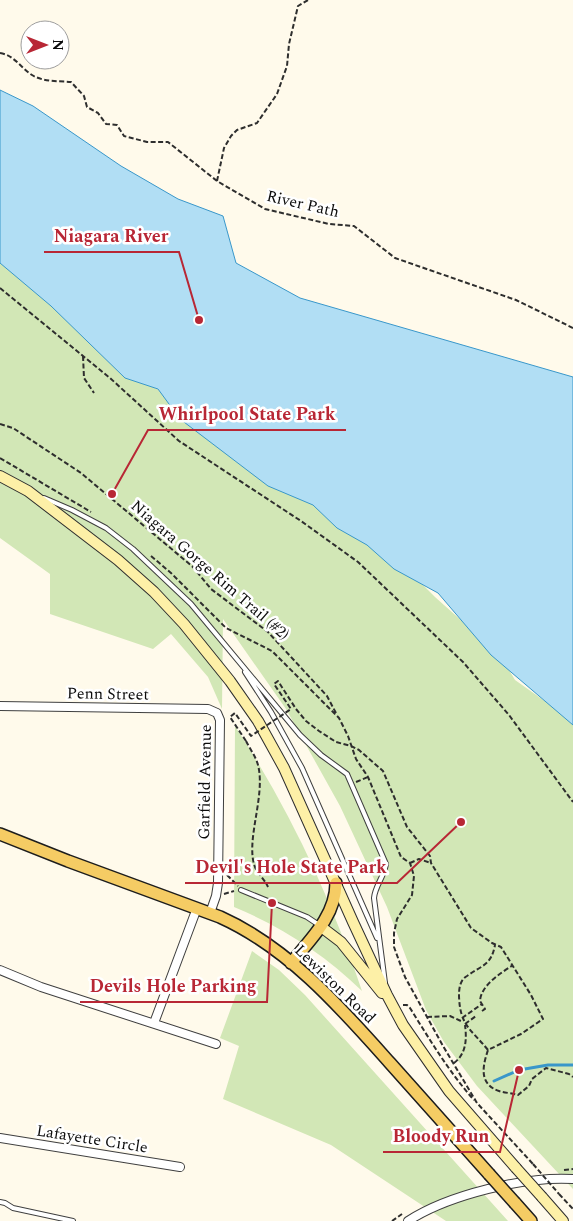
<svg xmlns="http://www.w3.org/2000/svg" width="573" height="1221" viewBox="0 0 573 1221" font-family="Spectral,serif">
<rect width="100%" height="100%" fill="#fffaeb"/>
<path fill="#d2e7b6" d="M0,259L132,376L170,396L414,576L435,597L500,655L515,680L556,709L573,716V1189L477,1086L444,1042L426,1010L387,907L340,806L286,709L223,619L222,709L208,677L171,634L153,649L50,614V574L0,538Z
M235,726C289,809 331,897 362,991C324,954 282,927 234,907Z
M252,951L279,970L305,995L508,1221H446L331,1145L223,1099L239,1046L220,1038Z"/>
<path fill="#b1def4" stroke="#3997ca" d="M0,90L33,106L121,166L178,199L223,216L236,263L300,298L573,377V725L491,655L438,593L394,569L367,545L337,528L313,505L268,486L180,419L158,389L125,378L51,306L0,263Z"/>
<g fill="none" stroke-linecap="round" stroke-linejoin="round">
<path stroke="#3997ca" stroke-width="3" d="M494,1081L519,1070L548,1065H573"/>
<defs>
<path id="service" d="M44,498L72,510L106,528L133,549L191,604L300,735L321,755L347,774L386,864C384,877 375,886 374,898L385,983
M245,672L271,712L302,768L377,938
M241,890L307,917L319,925
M0,1202L5,1203L13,1208L73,1221"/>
<path id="minor" d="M0,706L208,709L217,713L220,720L218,883L216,896L210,913
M0,970L41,987L216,1044
M154,1023L197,908
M0,1138L180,1167
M408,1221C448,1195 525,1176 573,1179"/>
<path id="secondary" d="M0,476L28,491L118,560L154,592L184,624L230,681L258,721L284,768L353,922L387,995L403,1025L449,1091L516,1168
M320,926L341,942L382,993
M542,1197L563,1221"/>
<path id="primary" d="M0,834L68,861L220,917C289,948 341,1008 390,1063C423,1100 456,1137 489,1174
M291,963C311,939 336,915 336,883
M515,1203L531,1221"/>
</defs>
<use href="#service" stroke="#3f3f3f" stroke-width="6"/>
<use href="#minor" stroke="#3f3f3f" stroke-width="10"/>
<use href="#secondary" stroke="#2e2e2e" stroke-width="12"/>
<use href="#primary" stroke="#1d1d1d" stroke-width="14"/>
<path stroke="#2e2e2e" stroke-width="2" stroke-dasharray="5 2.5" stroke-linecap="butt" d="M0,53C14,55 21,68 32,75C43,82 59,81 71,82L84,96L87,107L98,113L106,124L117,125L124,136L147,142H168L217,181L265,209L329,224L354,226L395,258L516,300L573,328
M217,181L224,148L231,136L237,130L257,123L277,94L287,66L289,44L298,6L308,0
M0,288L110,378L179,441L301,521L358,562L463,662L509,715L573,802
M83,356L84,378L94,393
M0,424L13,428L81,473L193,567L211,589L268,632L327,696L337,715
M0,458L91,512
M151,556L171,573L226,628L272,651L339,718L348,736L356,759L368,777L401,857L410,863L414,876L412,895L397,919L394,933V947L405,977L443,1046L477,1103L533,1164
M296,709L306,721L319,731L336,742L351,746L359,750L383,771L407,827L430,856L431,863L471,928L492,943L501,947L531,995L543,1019L521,1034L488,1050C483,1065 478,1084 499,1091C505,1093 512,1093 518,1095L529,1086L532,1079L546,1068L569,1074L573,1077
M246,741C250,749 256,757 258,765C266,796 245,841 255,867C258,874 265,880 268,887
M356,782L368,777
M410,863L419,859L431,863
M227,875L238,886
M224,894L234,891
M403,1005H407L410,1008C430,1040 449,1072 474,1100
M482,1011L485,1009L480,1001C481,985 501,973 513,965
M427,1017L450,1016L463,1022
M462,1018L482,1004
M465,1024L476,1016
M488,1050C471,1029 460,1026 459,996C459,988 460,980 467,976C482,965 491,966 495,945
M454,1063C466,1054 467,1040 465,1025
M564,1170L573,1169
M559,1194L573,1209
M392,1221L402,1214"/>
<use href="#service" stroke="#fff" stroke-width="4"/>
<use href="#minor" stroke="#fff" stroke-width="8"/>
<use href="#secondary" stroke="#fdf0a7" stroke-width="10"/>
<use href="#primary" stroke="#f5cc64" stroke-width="11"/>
<defs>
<path id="secondary-bridge" d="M516,1168L542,1197"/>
<path id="primary-bridge" d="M489,1174L515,1203"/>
</defs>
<use href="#secondary-bridge" stroke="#2e2e2e" stroke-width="12" stroke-linecap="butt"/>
<use href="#primary-bridge" stroke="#1d1d1d" stroke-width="14" stroke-linecap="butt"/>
<path stroke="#2e2e2e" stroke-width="2" stroke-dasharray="5 2.5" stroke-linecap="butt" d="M246,741L230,717L235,713L251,736L291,709L274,684L278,681L296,709
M533,1164L559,1194"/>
<use href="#secondary-bridge" stroke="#fdf0a7" stroke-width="10"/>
<use href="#primary-bridge" stroke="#f5cc64" stroke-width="11"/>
</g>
<g text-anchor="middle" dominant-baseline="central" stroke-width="5" stroke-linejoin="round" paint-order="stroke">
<g font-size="16" fill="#0c0c0c" stroke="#fff">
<text transform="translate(303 204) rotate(13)">River Path</text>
<text transform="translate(210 570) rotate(41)">Niagara Gorge Rim Trail (#2)</text>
<text transform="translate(108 694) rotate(1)">Penn Street</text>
<text transform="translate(205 782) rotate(-89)">Garfield Avenue</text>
<text transform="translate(335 984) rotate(44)">Lewiston Road</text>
<text transform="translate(92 1139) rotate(9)">Lafayette Circle</text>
</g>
</g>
<path fill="none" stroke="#b82735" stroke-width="2" d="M199 320L179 252H44M112 494L148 430H346M461 822L397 883H185M272 903L267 1002H80M519 1070L500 1152H383"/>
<g fill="#b82735" stroke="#fff" stroke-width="2">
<circle cx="199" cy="320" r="5"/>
<circle cx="112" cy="494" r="5"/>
<circle cx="461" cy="822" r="5"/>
<circle cx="272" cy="903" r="5"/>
<circle cx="519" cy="1070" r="5"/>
</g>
<g font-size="18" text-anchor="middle" font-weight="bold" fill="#b82735" stroke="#fff" stroke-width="5" stroke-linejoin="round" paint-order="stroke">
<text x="111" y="242">Niagara River</text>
<text x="247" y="420">Whirlpool State Park</text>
<text x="291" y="873">Devil's Hole State Park</text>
<text x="173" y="992">Devils Hole Parking</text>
<text x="441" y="1142">Bloody Run</text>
</g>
<g transform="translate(45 45) rotate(90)"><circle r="24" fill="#ffffff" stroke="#9e9e9e"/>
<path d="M0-4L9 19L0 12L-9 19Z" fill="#b82735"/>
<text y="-8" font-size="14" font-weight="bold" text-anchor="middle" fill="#0c0c0c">N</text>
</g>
</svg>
